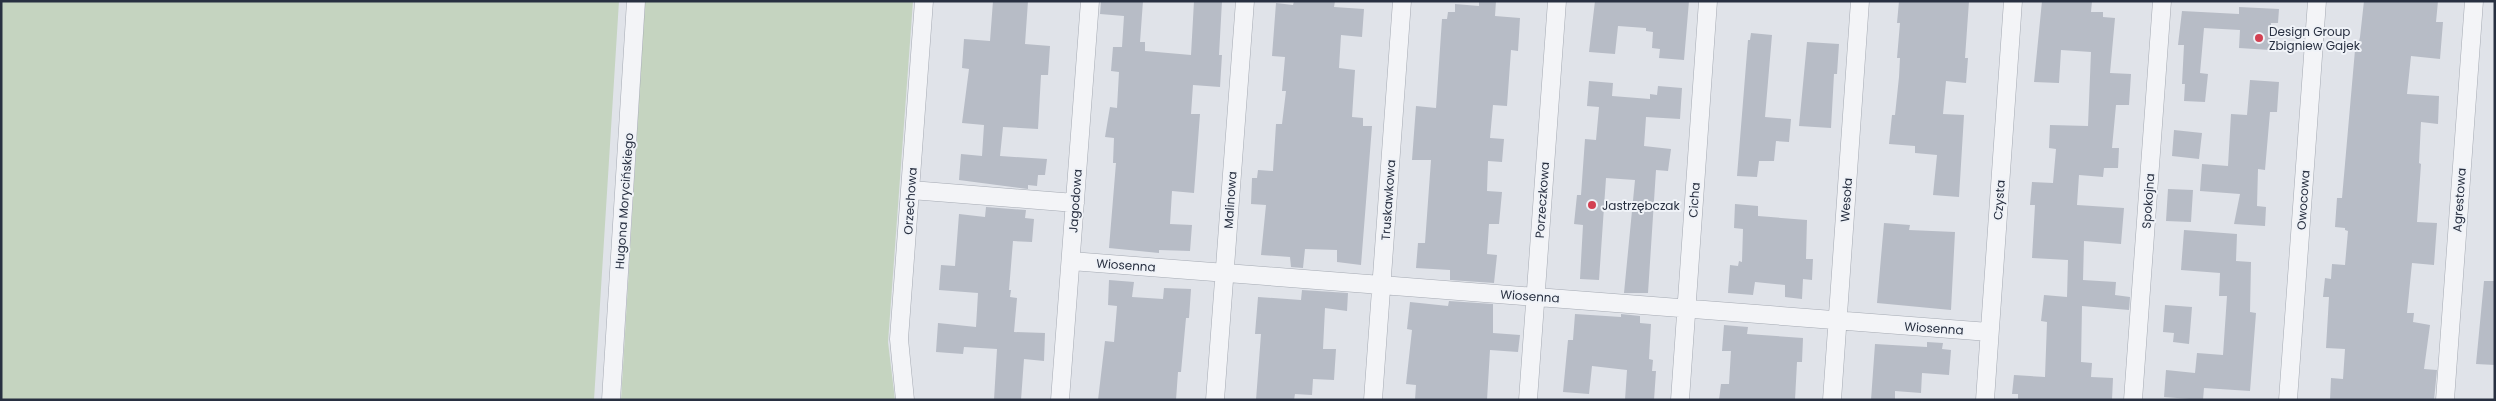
<svg xmlns="http://www.w3.org/2000/svg" width="2496" height="401" viewBox="0 0 2496 401" font-family="Poppins,sans-serif">
<rect width="100%" height="100%" fill="#e0e3e9"/>
<path fill="#c5d4c0" d="M1,1H619L594,400H1Z
M645,1H913L888,342L895,400H621Z"/>
<path fill="#b7bcc6" d="M993,1H1028L1025,44L1050,46L1048,75H1041L1038,129L1003,127L1000,156L1047,159L1045,175H1038L1037,186L1028,185V189L959,180L961,154L982,156L984,125L962,123L969,69L962,68L964,39L990,41Z
M1101,1H1143L1140,42H1145V51L1191,55L1194,1H1222L1219,55H1222L1220,87L1193,85L1191,114H1200L1194,193L1172,191L1170,224L1192,225L1190,251L1159,250V253L1109,248L1116,163H1113L1114,138L1105,137L1110,107L1117,108L1119,72L1111,71L1113,47H1122L1124,16L1100,14Z
M1294,1H1335L1334,7L1364,9L1362,37L1341,35L1339,68L1355,70L1352,117L1363,118V126H1372L1361,265L1337,262V250L1305,249L1303,268L1291,267L1290,257L1261,255L1266,205L1251,204L1252,178H1257L1258,170L1273,171L1276,124H1282L1286,91H1282L1285,57L1272,56L1276,3L1293,5Z
M1479,1H1496L1495,16L1520,18L1518,51L1511,50L1507,106L1493,105L1490,138L1504,139L1502,162L1488,161L1487,191L1502,192L1499,224H1489L1487,254L1497,255L1494,283L1450,280V270L1416,268L1418,243H1425L1431,160H1412L1416,106L1436,108L1442,19H1447L1448,12H1455V4L1479,6Z
M1595,1H1689L1684,60L1659,58L1660,49L1652,48L1653,32L1646,31V28L1618,26L1615,54L1589,52Z
M1899,1H1969L1965,58H1968L1966,83L1946,81L1943,114L1964,115L1959,197L1933,195L1937,155L1915,153V146L1889,144L1892,115H1895L1899,77L1900,58H1897L1900,23H1897Z
M2042,1H2092L2091,12H2103V17L2115,18L2110,73L2131,74L2129,105H2116L2112,148H2119L2118,168H2104L2103,177L2079,175L2077,205L2124,208L2121,244L2084,241L2083,280L2116,282L2115,295L2130,297L2129,310L2082,306L2081,362L2092,363L2091,377L2113,378L2112,400H2018V394H2012L2014,375L2045,377L2047,322L2041,321L2044,295L2067,297L2068,260L2032,258L2035,205H2030L2032,182L2053,183L2056,149L2049,148L2050,125L2088,126L2091,52L2061,50L2059,83L2034,82Z
M2364,1H2438L2436,22H2443L2440,59L2411,56L2407,94L2439,96L2438,124L2421,122L2419,163L2421,164L2417,222L2437,223L2434,265L2412,263L2407,313H2414L2413,322L2430,325L2424,369L2437,370L2434,400H2330L2331,378L2343,379L2345,349L2326,348L2329,297H2323L2325,278L2331,279L2332,264L2345,265L2348,231L2345,230V228L2335,227L2337,198H2342L2355,50H2357L2360,37Z
M2239,7L2279,9L2278,23H2271L2270,50L2239,48L2240,30L2204,28L2200,73L2208,74L2205,102L2184,101L2185,84H2182L2184,45H2178L2182,11L2239,14Z
M1751,33L1772,35L1765,117L1791,119L1789,142L1776,141L1774,161H1759L1757,177L1737,176L1748,40H1750Z
M1807,42L1839,44L1837,74H1834L1831,128L1799,126Z
M2250,80L2279,82L2277,112H2270L2265,170L2258,169L2257,206L2266,207L2265,226L2234,224L2240,194L2200,191L2202,164L2228,166L2231,114L2247,115Z
M1589,81L1613,83L1612,96L1650,99V94L1657,95L1658,86L1682,88L1680,119L1646,117L1644,146L1671,149L1668,171L1656,170L1648,293H1624L1635,180L1606,178L1599,280L1580,279L1583,225L1574,224L1577,195H1581L1585,139L1596,140L1599,107L1587,106Z
M2174,130L2202,133L2199,159L2172,156Z
M2168,189L2193,190L2191,222L2166,221Z
M1735,204L1758,206V216L1807,220L1806,259H1813L1812,280L1803,279L1802,299L1785,297V285L1755,282L1753,295L1728,293L1730,265L1738,266L1739,261L1742,262L1743,229L1734,228Z
M986,207L1026,210L1025,218L1034,219L1032,242L1013,241L1009,290H1011L1010,297L1017,298L1014,332L1045,333L1044,361L1024,359L1021,400H994L997,349L964,347L963,354L936,352L938,323L976,327L978,293L939,290L941,265L955,266L959,214L985,217Z
M1884,223L1910,225L1909,230L1955,232L1951,310L1877,303Z
M2184,230L2237,234L2236,261L2251,262L2250,312L2256,313L2250,391L2204,388L2203,400L2164,397L2166,370L2195,373L2197,353L2223,355L2227,296H2219L2220,273L2181,270Z
M1109,280L1134,282L1132,297L1163,299L1164,288L1191,289L1189,318H1186L1181,372H1178L1176,400H1098L1105,341L1114,342L1117,306L1108,305Z
M2484,281H2495V365L2476,364Z
M1302,290L1348,293L1347,311L1325,308L1323,349H1336L1334,380L1313,379L1312,395L1295,394L1294,400H1256L1261,334H1255L1258,297L1301,300Z
M1449,301L1493,304V333L1520,335L1518,352L1490,350L1487,400H1415L1416,385L1406,384L1412,330L1407,329L1410,302L1448,306Z
M2165,305L2192,307L2189,344L2173,342L2174,333L2163,332Z
M1575,314L1621,317V314L1640,316V323L1651,324L1649,359L1653,360L1652,371H1656L1654,400H1625L1627,370L1592,366L1589,394L1563,392L1568,340H1573Z
M1724,325L1748,327L1747,334L1803,338L1802,362H1797L1795,400H1719L1721,384H1729L1731,351H1722Z
M1927,342L1943,343L1942,349L1951,350L1949,375L1922,373L1921,393L1895,391V400H1871L1875,344L1927,347Z"/>
<g fill="none" stroke-linecap="round" stroke-linejoin="round">
<defs>
<path id="street" d="M911,190L1075,203
M1071,261L1989,332
M611,400L636,1
M905,400L899,339L924,1
M1060,400L1090,1
M1215,400L1245,1
M1373,400L1402,1
M1528,400L1557,1
M1680,400L1708,1
M1832,400L1860,1
M1985,400L2013,1
M2133,400L2162,1
M2288,400L2317,1
M2445,400L2474,1"/>
</defs>
<use href="#street" stroke="#a5aab3" stroke-width="19"/>
<use href="#street" stroke="#f3f4f7" stroke-width="18"/>
</g>
<g fill="#d34052" stroke="#eff2f7" stroke-width="2">
<circle cx="2259" cy="38" r="5"/>
<circle cx="1592" cy="205" r="5"/>
</g>
<g text-anchor="middle" dominant-baseline="central" stroke-width="4" stroke-linejoin="round" paint-order="stroke">
<g font-size="12" fill="#283041" stroke="#eff2f7" text-anchor="start">
<text x="2269" y="31">Design Group<tspan x="2269" dy="14">Zbigniew Gajek</tspan></text>
<text x="1602" y="205">Jastrzębczak</text>
</g>
<g font-size="12" fill="#283041" stroke="#eff2f7">
<text transform="translate(1230 200) rotate(-86)">Malinowa</text>
<text transform="translate(1388 200) rotate(-86)">Truskawkowa</text>
<text transform="translate(1542 200) rotate(-86)">Porzeczkowa</text>
<text transform="translate(1694 200) rotate(-86)">Cicha</text>
<text transform="translate(1846 200) rotate(-86)">Wesoła</text>
<text transform="translate(1999 200) rotate(-86)">Czysta</text>
<text transform="translate(2303 200) rotate(-86)">Owocowa</text>
<text transform="translate(2459 200) rotate(-86)">Agrestowa</text>
<text transform="translate(624 201) rotate(-86)">Hugona Morycińskiego</text>
<text transform="translate(910 201) rotate(-86)">Orzechowa</text>
<text transform="translate(1075 201) rotate(-86)">Jagodowa</text>
<text transform="translate(2148 201) rotate(-86)">Spokojna</text>
<text transform="translate(1126 265) rotate(4)">Wiosenna</text>
<text transform="translate(1530 296) rotate(4)">Wiosenna</text>
<text transform="translate(1934 328) rotate(4)">Wiosenna</text>
</g>
</g>
<rect width="2496" height="401" fill="none" stroke="#283041" stroke-width="5"/>
</svg>
